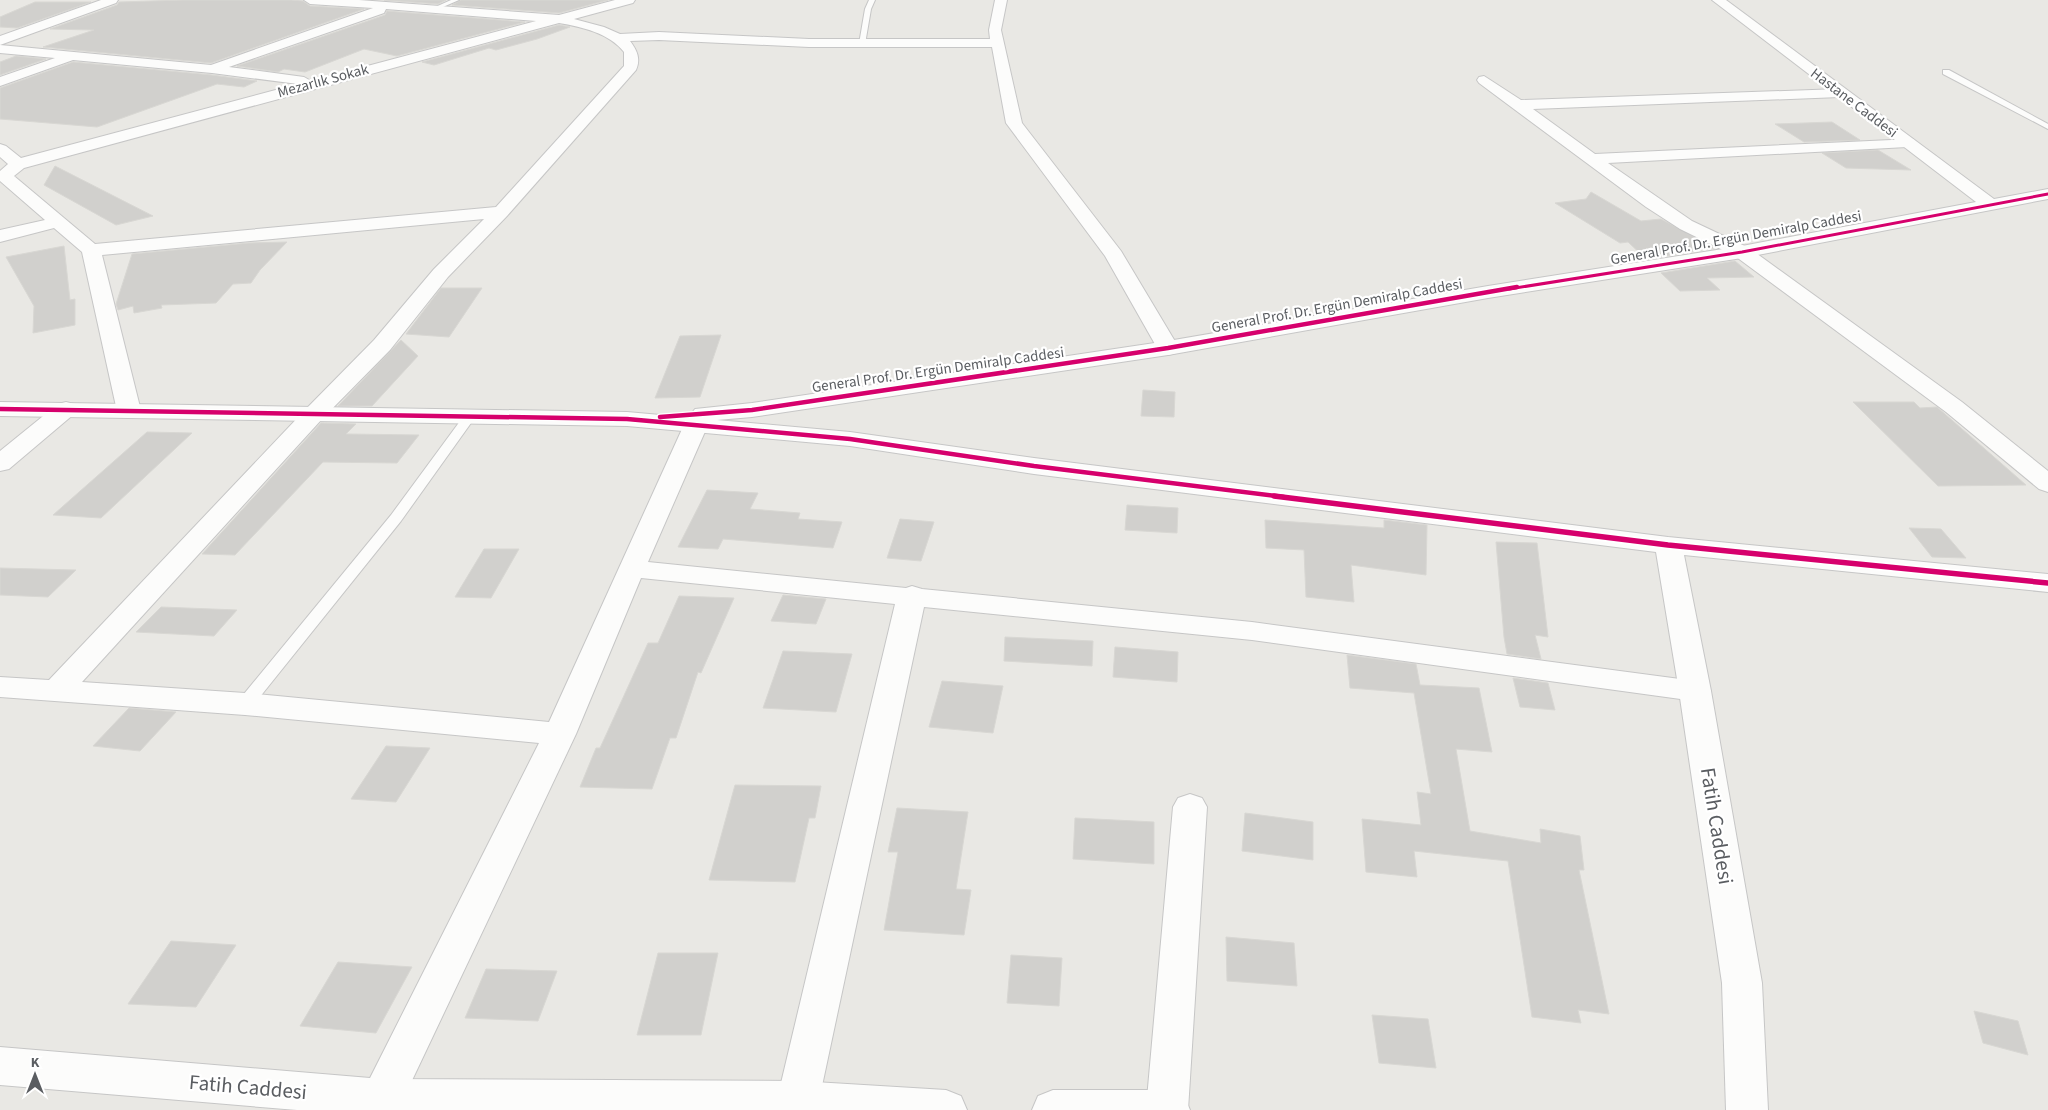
<svg xmlns="http://www.w3.org/2000/svg" width="2048" height="1110" viewBox="0 0 2048 1110" font-family="'Source Sans 3',sans-serif">
<rect width="100%" height="100%" fill="#e9e8e4"/>
<path fill="#d1d0cd" stroke="#d8d7d3" d="M183,0H291L303,1L310,6L364,9L211,63L43,47L94,30L50,29L117,5L119,2Z
M384,0H446L438,4Z
M461,0H608L559,13L452,5Z
M35,2H91L17,28L0,27V17Z
M387,11L525,22L397,56L364,49L305,72L284,69L278,72L237,66L385,15Z
M559,25L570,27L537,39L496,50L489,48L434,65L422,62Z
M16,56L46,59L0,75V62Z
M73,62L212,75L257,81L244,87L217,84L97,127L0,119V88Z
M1832,122L1860,140L1804,142L1775,124Z
M1878,150L1911,170L1846,168L1822,153Z
M55,166L153,216L116,225L44,185Z
M1591,192L1641,221L1661,219L1715,248L1646,259L1628,242L1620,243L1555,203L1586,199Z
M287,242L260,270L251,283L233,284L216,303L161,305L162,308L134,313L133,306L118,310L116,304L132,254L249,243Z
M64,246L70,300L75,299V325L33,333L34,306L6,257Z
M1735,261L1754,277L1707,278L1720,290L1680,291L1661,273Z
M441,288H482L449,337L406,334Z
M721,335L700,397L655,398L680,336Z
M401,340L418,356L372,406H338Z
M1143,390L1175,392L1174,417L1141,416Z
M1853,402H1914L1920,408L1937,407L2026,485L1938,486Z
M321,423L356,424L346,434L419,435L397,463L323,462L235,555L202,554Z
M147,432L192,433L101,518L53,515Z
M707,490L758,493L750,509L800,513L798,519L842,522L833,548L723,539L718,549L678,547Z
M1127,505L1178,508L1177,533L1125,530Z
M900,519L934,522L921,561L887,558Z
M1265,520L1384,528V520L1427,525L1426,575L1351,565L1354,602L1306,597L1304,550L1266,548Z
M1909,528L1941,529L1966,558L1932,557Z
M1496,542L1537,543L1548,637L1535,635L1541,659L1507,654L1504,637Z
M484,549H519L491,598L455,597Z
M0,568L76,570L48,597L0,595Z
M783,595L826,599L816,624L771,621Z
M679,596L734,598L701,673L698,672L676,738H670L652,789L580,787L596,748H600L648,643H658Z
M161,607L237,610L214,636L136,632Z
M1005,637L1093,641L1092,666L1004,661Z
M1115,647L1178,652L1177,682L1113,677Z
M783,651L852,654L836,712L763,708Z
M1347,655L1416,664L1420,685L1479,688L1492,752L1456,749L1470,831L1541,843L1540,829L1580,836L1584,870H1579L1609,1014L1578,1010L1581,1023L1532,1017L1508,861L1414,851L1417,877L1366,872L1362,819L1421,825L1417,792L1431,794L1414,693L1350,688Z
M1513,678L1548,683L1555,710L1520,707Z
M942,681L1003,686L993,733L929,727Z
M129,708L176,712L140,751L93,746Z
M386,746L430,748L396,802L351,799Z
M735,785L821,786L815,818H809L795,882L709,880Z
M897,808L968,812L956,889L971,890L964,935L884,930L898,852H888Z
M1245,813L1313,822V860L1242,851Z
M1075,818L1154,822V864L1073,859Z
M1226,937L1294,943L1297,986L1227,981Z
M171,941L236,945L196,1007L128,1004Z
M658,953H718L701,1035H637Z
M1011,955L1062,958L1059,1006L1007,1003Z
M338,962L412,967L376,1033L300,1026Z
M486,969L557,971L538,1021L465,1018Z
M1974,1011L2018,1021L2028,1055L1983,1043Z
M1372,1015L1428,1019L1436,1068L1379,1063Z"/>
<g fill="none" stroke-linecap="round" stroke-linejoin="round">
<defs>
<path id="lane" d="M451,0H459L436,10L431,9Z
M869,0H875L871,9L865,44L862,46L859,44L865,9Z
M1943,70H1949L2048,124V129L1943,74Z
M470,412L476,416L401,521L251,708H239L237,704L239,700L391,515L466,413Z"/>
<path id="street" d="M101,0H118L116,3L0,45L211,65L373,8L310,4L304,0H359L559,15L615,0H635L633,3L574,19L604,27L620,34L659,32L809,39H990L989,30L995,0H1007L1001,30L1022,123L1121,251L1179,348L1176,353L1168,355L1160,353L1105,256L1006,123L992,47H809L659,40L630,41C637,50 641,59 636,70L507,216L448,277L390,350L322,419L82,682L245,693L549,722L683,427L687,422L695,420L703,422L707,427L648,562L906,588L912,586L922,589L1252,622L1695,681L1706,684L1711,691L1706,698L1695,701L1252,640L924,607L819,1100L815,1110H781L777,1100L895,604L641,578L576,734L398,1110H366L361,1098L367,1084L539,743L245,715L0,697V677L49,680L306,409L374,340L434,269L484,219L102,255L141,411L137,416L129,418L121,416L117,411L82,252L54,228L0,242V230L45,220L0,181V171L8,164L0,157V144L6,146L21,158L298,84L212,73L73,60L0,86V77L55,58L0,53V36ZM386,9L536,21L311,81L304,77L229,67L384,13ZM559,23C582,27 609,33 624,52V66L496,207L95,244L14,176L24,168Z
M1484,76L1521,100L1840,89L1847,93L1840,97L1533,109L1595,154L1913,139L1915,142L1907,147L1608,163L1692,221L1749,248L1962,402L2048,471V492L2039,489L1946,412L1735,256L1680,229L1646,207L1479,83L1477,80L1479,77Z
M66,402L74,404L78,409L74,414L9,469L0,471V451L58,404Z
M1190,794L1202,798L1207,807L1188,1110H1146L1173,807L1178,798Z"/>
<path id="secondary" d="M1712,0H1726L1994,199L2048,189V199L1742,258L1488,298L1168,355L752,417L717,420L850,432L1034,458L1668,537L2048,574V592L1684,555L1711,691L1762,983L1768,1110H1726L1722,983L1679,691L1656,552L1034,474L850,446L627,426L0,416V402L627,412L694,418L691,414L695,409L752,403L1168,341L1488,286L1742,246L1976,202Z
M0,1047L382,1079L798,1081L946,1090L961,1096L967,1110H297L0,1085Z
M1053,1090H1169L1184,1096L1190,1110H1032L1038,1096Z"/>
</defs>
<use href="#lane" stroke="#c6c6c6" stroke-width="2"/>
<use href="#street" stroke="#c6c6c6" stroke-width="2"/>
<use href="#secondary" stroke="#c6c6c6" stroke-width="2"/>
<use href="#lane" fill="#fcfcfb" fill-rule="evenodd"/>
<use href="#street" fill="#fcfcfb" fill-rule="evenodd"/>
<use href="#secondary" fill="#fcfcfb" fill-rule="evenodd"/>
<defs>
<path id="cycleway-far2" d="M1509,289L1742,252L2048,194"/>
<path id="cycleway-far1" d="M0,409L627,419L850,439L1034,466L1284,497
M660,417L752,410L1168,348L1517,287"/>
<path id="cycleway" d="M1274,496L1668,545L2048,583"/>
</defs>
<use href="#cycleway-far2" stroke="#fff" stroke-width="5"/>
<use href="#cycleway-far1" stroke="#fff" stroke-width="7"/>
<use href="#cycleway" stroke="#fff" stroke-width="9"/>
<use href="#cycleway-far2" stroke="#d6006c" stroke-width="3"/>
<use href="#cycleway-far1" stroke="#d6006c" stroke-width="4.5"/>
<use href="#cycleway" stroke="#d6006c" stroke-width="5.5"/>
</g>
<g text-anchor="middle" dominant-baseline="central" stroke-width="4.5" stroke-linejoin="round" paint-order="stroke">
<g font-size="15" fill="#5a5d61" stroke="#fff">
<text transform="translate(323 81) rotate(-15)">Mezarlık Sokak</text>
<text transform="translate(1854 103) rotate(37)">Hastane Caddesi</text>
<text transform="translate(1736 238) rotate(-10)">General Prof. Dr. Ergün Demiralp Caddesi</text>
<text transform="translate(1337 306) rotate(-10)">General Prof. Dr. Ergün Demiralp Caddesi</text>
<text transform="translate(938 370) rotate(-8)">General Prof. Dr. Ergün Demiralp Caddesi</text>
</g>
<g font-size="21" fill="#5a5d61" stroke="#fff">
<text transform="translate(1717 826) rotate(81)">Fatih Caddesi</text>
<text transform="translate(248 1087) rotate(5)">Fatih Caddesi</text>
</g>
</g>
<g transform="translate(35 1075)" stroke="#ffffff" stroke-width="4" paint-order="stroke">
<path d="M0-4L9 19L0 12L-9 19Z" fill="#5a5d61"/>
<text y="-8" font-size="14" font-weight="bold" text-anchor="middle" fill="#5a5d61">K</text>
</g>
</svg>
